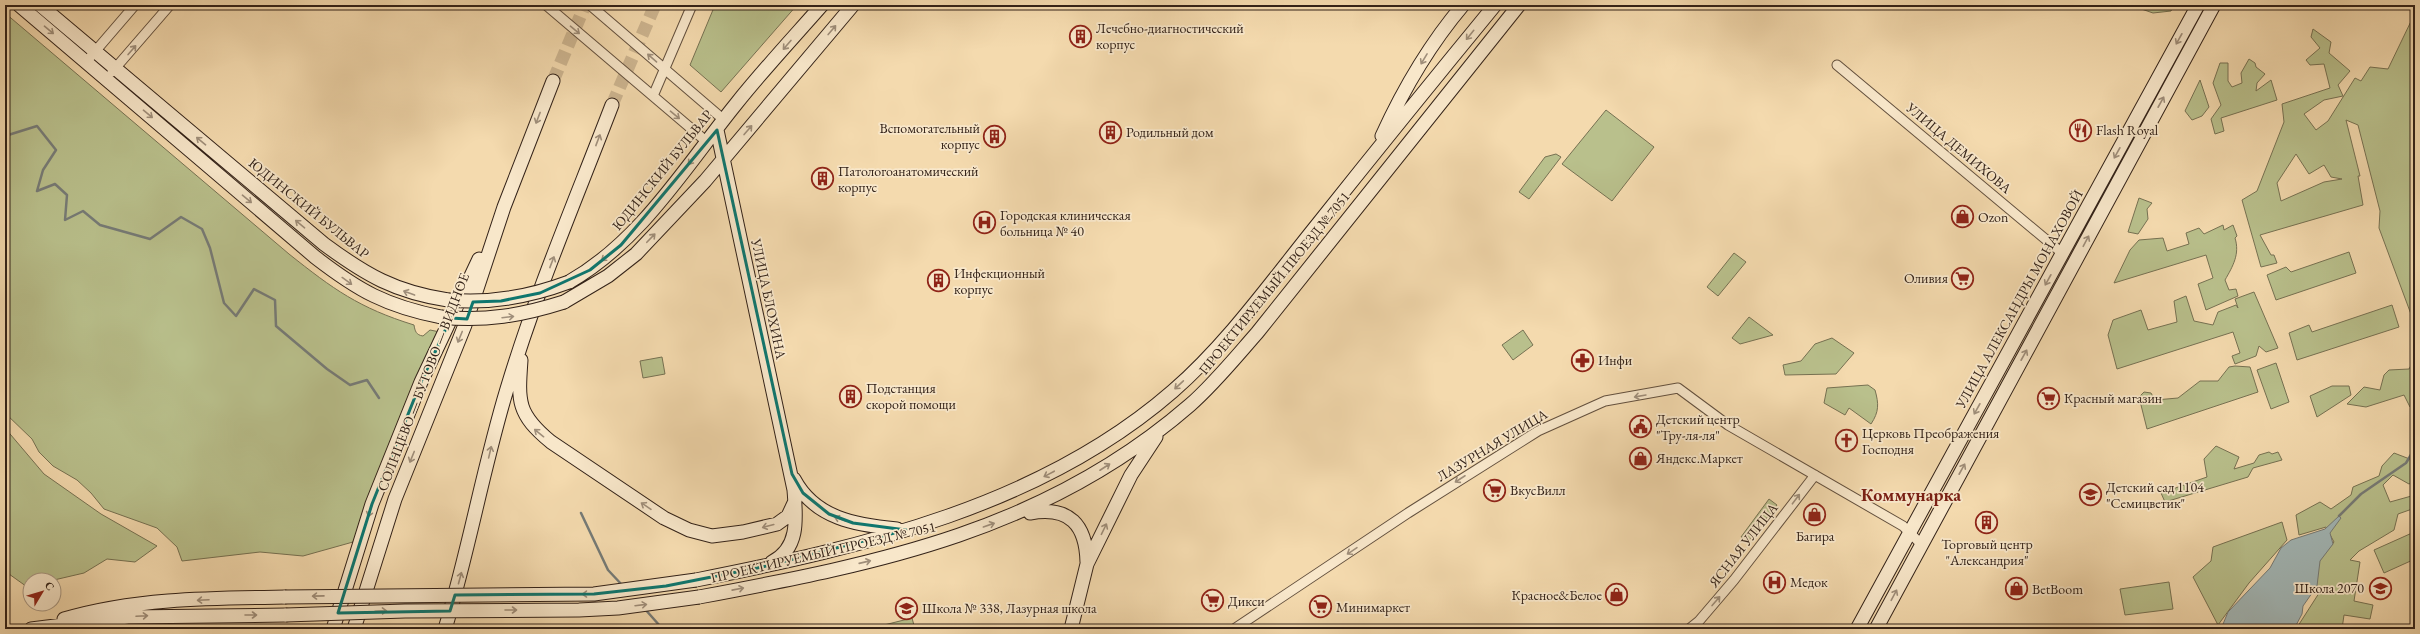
<svg xmlns="http://www.w3.org/2000/svg" width="2420" height="634" viewBox="0 0 2420 634" font-family="'EB Garamond',serif">
<rect width="100%" height="100%" fill="#f4daae"/>
<filter id="stains"><feTurbulence type="fractalNoise" baseFrequency=".005" numOctaves="4"/><feColorMatrix values="0 0 0 0 .2 0 0 0 0 .09 0 0 0 0 .02 0 0 0 .5 -.17"/></filter>
<radialGradient id="worn" r=".72"><stop offset=".6" stop-color="#630" stop-opacity="0"/><stop offset="1" stop-color="#630" stop-opacity=".3"/></radialGradient>
<path fill="#b9c08c" stroke="#767152" fill-rule="evenodd" d="M715,5H797L721,92L690,65Z
M2130,5H2174L2171,11L2153,13Z
M5,13L289,254C333,289 359,308 414,325C415,331 416,335 423,336L430,330L440,332L353,542L303,556L260,552L182,561L177,547L157,528L104,509L91,493L77,480L53,466L39,452L32,439L5,413Z
M2415,13V325L2379,228L2380,211L2358,125L2346,120L2360,176H2358L2363,205L2260,235L2271,255H2274L2277,263L2261,267L2242,200L2257,191L2284,122L2282,104L2330,88L2324,64L2310,65L2306,60L2320,48L2311,37L2313,29L2331,42L2329,53L2350,71L2338,85L2343,96L2324,100L2304,114L2316,130L2328,121L2355,78L2361,81L2370,67L2388,69ZM2296,154L2309,174L2324,165L2331,177L2342,179L2324,182L2281,201L2277,183Z
M2249,59L2255,63L2256,67L2265,74L2257,83L2256,91L2271,80L2277,100L2221,118L2224,131L2215,134L2211,119L2221,105L2213,83L2220,63H2228V81L2232,87L2242,83L2241,73Z
M2200,80L2209,107L2202,116L2192,120L2185,111Z
M1606,110L1654,147L1612,201L1562,164Z
M1556,154L1561,157L1529,199L1519,192L1545,157Z
M2139,198L2152,203L2147,209L2148,219L2138,234L2128,232Z
M2223,225L2224,230L2233,225L2237,236L2235,238C2240,254 2233,266 2225,280L2229,290L2236,289L2238,296L2206,310L2198,284L2213,278L2206,255L2114,283L2130,250L2139,240L2163,238L2167,251L2189,244L2186,233L2199,228L2204,234Z
M2349,252L2356,273L2276,300L2267,275L2286,267L2291,272Z
M1734,253L1746,262L1718,296L1707,287Z
M2254,292L2278,348L2266,352L2259,346L2256,356L2235,364L2232,356L2240,353L2233,332L2117,369L2108,335L2113,320L2141,310L2148,330L2177,322L2174,301L2186,296L2194,321L2213,325L2218,312L2236,305L2238,308L2235,299Z
M2392,305L2399,327L2297,360L2289,333L2309,325L2312,332Z
M1749,317L1773,335L1740,344L1732,338Z
M1523,330L1533,345L1513,360L1502,345Z
M1832,338L1854,353L1836,374L1785,375L1783,365L1801,361L1815,344Z
M662,357L665,374L643,378L640,361Z
M2415,358V408L2410,407L2404,395L2366,407L2347,404L2364,387L2380,390L2384,375L2389,370L2409,369Z
M2276,363L2289,402L2271,409L2257,370Z
M2235,366L2250,367L2258,392L2147,429L2139,397L2144,392L2151,393L2155,400L2178,398L2200,381H2218L2229,367Z
M1868,385L1875,390C1879,404 1879,412 1871,424L1849,408L1845,415L1824,403L1827,388Z
M2332,386H2349L2351,395L2317,417L2310,396Z
M5,428L44,474L101,514L157,546L135,562L107,559L84,573L54,580H30V589L9,574V547L5,543Z
M2216,446L2239,457L2234,469L2254,463L2259,455L2269,452L2272,454L2278,452L2282,460L2253,468L2248,477L2165,502L2161,493L2207,477L2204,459Z
M2394,453L2415,461V481L2409,484L2393,475L2383,485L2390,502L2415,495V508L2398,514L2394,530L2359,551L2350,560L2360,562L2354,601L2373,605L2370,619L2344,615L2342,629H2296L2321,590L2309,576L2311,571L2334,542L2326,527L2299,535L2296,515L2320,502L2331,509L2351,495L2353,487L2379,476L2382,466Z
M1769,499L1777,505L1748,542L1741,537Z
M2282,522L2287,540L2249,583L2218,625L2193,577L2211,561L2213,547Z
M2412,533L2415,540V559L2384,573L2374,550Z
M2169,582L2173,609L2125,615L2120,589Z
M912,618L915,629H881L880,626Z"/>
<path fill="#a2b7b7" stroke="#767b77" d="M2339,516L2341,518L2330,533L2333,544L2320,561L2317,586L2303,606L2302,614L2294,629H2221L2228,612L2270,568L2281,548L2291,540L2325,529Z"/>
<g fill="none" stroke-linecap="round" stroke-linejoin="round">
<path stroke="#767b77" stroke-width="2.5" d="M5,136L37,126L56,150L43,170L37,191L55,184L67,195L65,220L83,211L100,225L150,239L181,217L202,229L210,248L224,303L236,316L254,289L275,300L276,326L327,369L350,385L367,380L379,398
M581,513L608,570L623,586
M2339,516L2361,494L2406,463L2415,448
M644,608L660,626L658,629"/>
<path stroke="#cdb590" stroke-width="13" stroke-dasharray="13 6" stroke-linecap="butt" d="M553,81L585,5
M612,105L655,5"/>
<defs>
<path id="street" d="M546,5L707,142
M590,5L724,120
M86,62L135,5
M1837,65L2062,253
M112,72L170,5
M653,96L692,5
M1234,629L1408,513L1538,431L1605,401L1678,388L1728,425L1903,526L1921,544
M1689,629L1699,621L1734,580L1815,475"/>
<path id="secondary" d="M19,5L315,257C359,291 386,306 441,317
M40,5L324,244C366,275 395,292 448,300
M717,130L794,490C796,517 800,548 772,562
M1382,136C1403,90 1430,44 1463,5
M569,282C641,241 685,167 736,104C763,70 793,38 822,5
M564,302L608,276L636,254L705,181L853,5
M521,360C518,402 517,414 551,442L664,518L689,530L712,536L743,532L777,524L788,516L795,501
M794,479C815,519 857,525 897,529
M1030,513C1070,506 1086,525 1087,562
M696,580C863,547 1041,506 1173,391C1228,343 1271,282 1317,225C1376,151 1435,78 1495,5
M699,597C881,563 1046,530 1190,405C1214,384 1235,358 1257,333L1519,5
M64,619C135,598 211,598 285,597
M31,629L128,617L286,615
M333,629L372,504L421,382L479,259
M354,629L395,499L465,325L504,207L553,81
M445,629C469,550 483,468 507,389C536,292 576,199 612,105
M1071,629L1087,564L1131,475L1156,437
M1857,629L2198,5
M1876,629L2214,5"/>
</defs>
<use href="#street" stroke="#63503e" stroke-width="11"/>
<use href="#secondary" stroke="#332218" stroke-width="15"/>
<use href="#street" stroke="#f8e7ca" stroke-width="9"/>
<use href="#secondary" stroke="#f8e7ca" stroke-width="13"/>
<defs>
<path id="secondary-bridge" d="M448,300C490,304 529,297 569,282
M441,317C484,322 523,315 564,302
M285,597L594,594L696,580
M286,615L405,611L579,610L618,608L699,597"/>
</defs>
<use href="#secondary-bridge" stroke="#332218" stroke-width="15" stroke-linecap="butt"/>
<use href="#secondary-bridge" stroke="#f8e7ca" stroke-width="13"/>
</g>
<defs><path id="oneway-shaft" d="M-6 0H5M1.5-3L5.5 0L1.5 3" fill="none" stroke-width="1.6" stroke-linecap="round" stroke-linejoin="round"/></defs>
<g stroke="#9f8e7a">
<use href="#oneway-shaft" transform="translate(49 30) rotate(40)"/>
<use href="#oneway-shaft" transform="translate(575 30) rotate(40)"/>
<use href="#oneway-shaft" transform="translate(832 30) rotate(-50)"/>
<use href="#oneway-shaft" transform="translate(1470 35) rotate(129)"/>
<use href="#oneway-shaft" transform="translate(2179 39) rotate(119)"/>
<use href="#oneway-shaft" transform="translate(787 45) rotate(131)"/>
<use href="#oneway-shaft" transform="translate(132 50) rotate(-49)"/>
<use href="#oneway-shaft" transform="translate(652 58) rotate(-139)"/>
<use href="#oneway-shaft" transform="translate(1424 59) rotate(121)"/>
<use href="#oneway-shaft" transform="translate(2161 102) rotate(-61)"/>
<use href="#oneway-shaft" transform="translate(148 114) rotate(40)"/>
<use href="#oneway-shaft" transform="translate(675 115) rotate(40)"/>
<use href="#oneway-shaft" transform="translate(538 118) rotate(111)"/>
<use href="#oneway-shaft" transform="translate(748 130) rotate(-49)"/>
<use href="#oneway-shaft" transform="translate(598 140) rotate(-69)"/>
<use href="#oneway-shaft" transform="translate(201 141) rotate(-140)"/>
<use href="#oneway-shaft" transform="translate(2117 153) rotate(119)"/>
<use href="#oneway-shaft" transform="translate(692 160) rotate(129)"/>
<use href="#oneway-shaft" transform="translate(247 199) rotate(40)"/>
<use href="#oneway-shaft" transform="translate(300 224) rotate(-140)"/>
<use href="#oneway-shaft" transform="translate(651 238) rotate(-46)"/>
<use href="#oneway-shaft" transform="translate(2086 241) rotate(-62)"/>
<use href="#oneway-shaft" transform="translate(606 257) rotate(141)"/>
<use href="#oneway-shaft" transform="translate(552 262) rotate(-69)"/>
<use href="#oneway-shaft" transform="translate(2048 280) rotate(119)"/>
<use href="#oneway-shaft" transform="translate(347 281) rotate(36)"/>
<use href="#oneway-shaft" transform="translate(409 293) rotate(-160)"/>
<use href="#oneway-shaft" transform="translate(508 317) rotate(-7)"/>
<use href="#oneway-shaft" transform="translate(460 337) rotate(112)"/>
<use href="#oneway-shaft" transform="translate(2024 355) rotate(-61)"/>
<use href="#oneway-shaft" transform="translate(1179 385) rotate(137)"/>
<use href="#oneway-shaft" transform="translate(1640 396) rotate(170)"/>
<use href="#oneway-shaft" transform="translate(1977 409) rotate(119)"/>
<use href="#oneway-shaft" transform="translate(539 433) rotate(-141)"/>
<use href="#oneway-shaft" transform="translate(490 452) rotate(-77)"/>
<use href="#oneway-shaft" transform="translate(412 457) rotate(112)"/>
<use href="#oneway-shaft" transform="translate(1105 467) rotate(-33)"/>
<use href="#oneway-shaft" transform="translate(1962 469) rotate(-61)"/>
<use href="#oneway-shaft" transform="translate(1049 474) rotate(152)"/>
<use href="#oneway-shaft" transform="translate(1460 479) rotate(147)"/>
<use href="#oneway-shaft" transform="translate(1796 499) rotate(-53)"/>
<use href="#oneway-shaft" transform="translate(646 506) rotate(-146)"/>
<use href="#oneway-shaft" transform="translate(370 511) rotate(107)"/>
<use href="#oneway-shaft" transform="translate(840 519) rotate(-160)"/>
<use href="#oneway-shaft" transform="translate(989 525) rotate(-19)"/>
<use href="#oneway-shaft" transform="translate(768 526) rotate(165)"/>
<use href="#oneway-shaft" transform="translate(1104 529) rotate(-64)"/>
<use href="#oneway-shaft" transform="translate(1352 551) rotate(146)"/>
<use href="#oneway-shaft" transform="translate(865 562) rotate(-13)"/>
<use href="#oneway-shaft" transform="translate(460 578) rotate(-75)"/>
<use href="#oneway-shaft" transform="translate(738 589) rotate(-11)"/>
<use href="#oneway-shaft" transform="translate(588 594) rotate(179)"/>
<use href="#oneway-shaft" transform="translate(1894 595) rotate(-62)"/>
<use href="#oneway-shaft" transform="translate(318 596) rotate(179)"/>
<use href="#oneway-shaft" transform="translate(203 600) rotate(177)"/>
<use href="#oneway-shaft" transform="translate(1716 601) rotate(-49)"/>
<use href="#oneway-shaft" transform="translate(641 605) rotate(-7)"/>
<use href="#oneway-shaft" transform="translate(511 610)"/>
<use href="#oneway-shaft" transform="translate(381 611) rotate(-2)"/>
<use href="#oneway-shaft" transform="translate(251 615)"/>
<use href="#oneway-shaft" transform="translate(142 616) rotate(-3)"/>
</g>
<path fill="none" stroke="#0f766e" stroke-width="3" stroke-linejoin="round" d="M717,130L792,474L803,493L829,514L853,523L906,530L762,567L666,586L594,594L455,595L450,611L338,613L372,504L421,382L451,318L467,319L473,302L501,301L540,293L590,270L621,245Z"/>
<defs>
<symbol id="building-ring" viewBox="-11 -11 22 22"><circle r="9.5" fill="#f8e7ca" stroke="#8f2418" stroke-width="1.5"/><path d="M-4-6H4V6H1V3H-1V6H-4ZM-2.5-4.3h1.7v1.8h-1.7ZM.8-4.3h1.7v1.8H.8ZM-2.5-1h1.7V.8h-1.7ZM.8-1h1.7V.8H.8Z" fill="#8f2418"/></symbol>
<symbol id="restaurant-ring" viewBox="-11 -11 22 22"><circle r="9.5" fill="#f8e7ca" stroke="#8f2418" stroke-width="1.5"/><path d="M-5-6h1v4h1v-4h1v4h1v-4h1v5L-1.5 .5V6h-2V.5L-5-1ZM5-6V6H3V1.5H1.5Q1.5-4 5-6Z" fill="#8f2418"/></symbol>
<symbol id="shop-ring" viewBox="-11 -11 22 22"><circle r="9.5" fill="#f8e7ca" stroke="#8f2418" stroke-width="1.5"/><path d="M-5-2.5h2.3a2.7 3.5 0 0 1 5.4 0H5L5.5 6h-11ZM-1.5-2.5h3a1.5 2.3 0 0 0-3 0Z" fill="#8f2418"/></symbol>
<symbol id="hospital-ring" viewBox="-11 -11 22 22"><circle r="9.5" fill="#f8e7ca" stroke="#8f2418" stroke-width="1.5"/><path d="M-5-5h3v3.5h4V-5h3V5h-3V1.5h-4V5h-3Z" fill="#8f2418"/></symbol>
<symbol id="supermarket-ring" viewBox="-11 -11 22 22"><circle r="9.5" fill="#f8e7ca" stroke="#8f2418" stroke-width="1.5"/><path d="M-6-5.5h2.5l.6 2H6L4.5 2H-2.5L-4.4-4H-6ZM-1.5 3.2a1.3 1.3 0 1 0 .1 0ZM3 3.2a1.3 1.3 0 1 0 .1 0Z" fill="#8f2418"/></symbol>
<symbol id="pharmacy-ring" viewBox="-11 -11 22 22"><circle r="9.5" fill="#f8e7ca" stroke="#8f2418" stroke-width="1.5"/><path d="M-2-6h4v4h4v4h-4v4h-4v-4h-4v-4h4Z" fill="#8f2418"/></symbol>
<symbol id="civic-ring" viewBox="-11 -11 22 22"><circle r="9.5" fill="#f8e7ca" stroke="#8f2418" stroke-width="1.5"/><path d="M-.6-6.5H3V-4.5H.6V-3L4-1V1h2V6H-6V1h2V-1L-.6-3ZM-1.2 2.5V6h2.4V2.5Z" fill="#8f2418"/></symbol>
<symbol id="church-ring" viewBox="-11 -11 22 22"><circle r="9.5" fill="#f8e7ca" stroke="#8f2418" stroke-width="1.5"/><path d="M-1.2-6h2.4v3.5h3.3v2.4h-3.3V6h-2.4V-.1h-3.3v-2.4h3.3Z" fill="#8f2418"/></symbol>
<symbol id="school-ring" viewBox="-11 -11 22 22"><circle r="9.5" fill="#f8e7ca" stroke="#8f2418" stroke-width="1.5"/><path d="M0-5L7-2L0 1L-7-2ZM-4 1L0 2.5L4 1V4Q0 6-4 4Z" fill="#8f2418"/></symbol>
</defs>
<g fill-rule="evenodd">
<use href="#building-ring" x="1068" y="24" width="25" height="25"/>
<use href="#restaurant-ring" x="2068" y="118" width="25" height="25"/>
<use href="#building-ring" x="1098" y="120" width="25" height="25"/>
<use href="#building-ring" x="982" y="124" width="25" height="25"/>
<use href="#building-ring" x="810" y="166" width="25" height="25"/>
<use href="#shop-ring" x="1950" y="204" width="25" height="25"/>
<use href="#hospital-ring" x="972" y="210" width="25" height="25"/>
<use href="#supermarket-ring" x="1950" y="266" width="25" height="25"/>
<use href="#building-ring" x="926" y="268" width="25" height="25"/>
<use href="#pharmacy-ring" x="1570" y="348" width="25" height="25"/>
<use href="#building-ring" x="838" y="384" width="25" height="25"/>
<use href="#supermarket-ring" x="2036" y="386" width="25" height="25"/>
<use href="#civic-ring" x="1628" y="414" width="25" height="25"/>
<use href="#church-ring" x="1834" y="428" width="25" height="25"/>
<use href="#shop-ring" x="1628" y="446" width="25" height="25"/>
<use href="#supermarket-ring" x="1482" y="478" width="25" height="25"/>
<use href="#school-ring" x="2078" y="482" width="25" height="25"/>
<use href="#shop-ring" x="1802" y="502" width="25" height="25"/>
<use href="#building-ring" x="1974" y="510" width="25" height="25"/>
<use href="#hospital-ring" x="1762" y="570" width="25" height="25"/>
<use href="#school-ring" x="2368" y="576" width="25" height="25"/>
<use href="#shop-ring" x="2004" y="576" width="25" height="25"/>
<use href="#shop-ring" x="1604" y="582" width="25" height="25"/>
<use href="#supermarket-ring" x="1200" y="588" width="25" height="25"/>
<use href="#supermarket-ring" x="1308" y="594" width="25" height="25"/>
<use href="#school-ring" x="894" y="596" width="25" height="25"/>
</g>
<g text-anchor="middle" dominant-baseline="central" stroke-width="3.5" stroke-linejoin="round" paint-order="stroke">
<g font-size="14" fill="#332218" stroke="#f8e7ca" text-anchor="start">
<text x="1096" y="28">Лечебно-диагностический<tspan x="1096" dy="16">корпус</tspan></text>
<text x="980" y="128" text-anchor="end">Вспомогательный<tspan x="980" dy="16">корпус</tspan></text>
<text x="2096" y="130">Flash Royal</text>
<text x="1126" y="132">Родильный дом</text>
<text x="838" y="171">Патологоанатомический<tspan x="838" dy="16">корпус</tspan></text>
<text x="1000" y="215">Городская клиническая<tspan x="1000" dy="16">больница № 40</tspan></text>
<text x="1978" y="217">Ozon</text>
<text x="954" y="273">Инфекционный<tspan x="954" dy="16">корпус</tspan></text>
<text x="1948" y="278" text-anchor="end">Оливия</text>
<text x="1598" y="360">Инфи</text>
<text x="866" y="388">Подстанция<tspan x="866" dy="16">скорой помощи</tspan></text>
<text x="2064" y="398">Красный магазин</text>
<text x="1656" y="419">Детский центр<tspan x="1656" dy="16">"Тру-ля-ля"</tspan></text>
<text x="1862" y="433">Церковь Преображения<tspan x="1862" dy="16">Господня</tspan></text>
<text x="1656" y="458">Яндекс.Маркет</text>
<text x="2106" y="487">Детский сад 1104<tspan x="2106" dy="16">"Семицветик"</tspan></text>
<text x="1510" y="490">ВкусВилл</text>
<text x="1815" y="536" text-anchor="middle">Багира</text>
<text x="1987" y="544" text-anchor="middle">Торговый центр<tspan x="1987" dy="16">"Александрия"</tspan></text>
<text x="1790" y="582">Медок</text>
<text x="2364" y="588" text-anchor="end">Школа 2070</text>
<text x="2032" y="589">BetBoom</text>
<text x="1602" y="595" text-anchor="end">Красное&amp;Белое</text>
<text x="1228" y="601">Дикси</text>
<text x="1336" y="607">Минимаркет</text>
<text x="922" y="608">Школа № 338, Лазурная школа</text>
</g>
<g font-size="14" fill="#332218" stroke="#f8e7ca">
<text transform="translate(1959 148) rotate(40)">УЛИЦА ДЕМИХОВА</text>
<text transform="translate(662 170) rotate(-51)">ЮДИНСКИЙ БУЛЬВАР</text>
<text transform="translate(309 208) rotate(39)">ЮДИНСКИЙ БУЛЬВАР</text>
<text transform="translate(1274 283) rotate(-51)">ПРОЕКТИРУЕМЫЙ ПРОЕЗД № 7051</text>
<text transform="translate(769 299) rotate(78)">УЛИЦА БЛОХИНА</text>
<text transform="translate(2019 299) rotate(-61)">УЛИЦА АЛЕКСАНДРЫ МОНАХОВОЙ</text>
<text transform="translate(423 382) rotate(-69)">СОЛНЦЕВО — БУТОВО — ВИДНОЕ</text>
<text transform="translate(1492 445) rotate(-31)">ЛАЗУРНАЯ УЛИЦА</text>
<text transform="translate(1743 545) rotate(-52)">ЯСНАЯ УЛИЦА</text>
<text transform="translate(823 552) rotate(-13)">ПРОЕКТИРУЕМЫЙ ПРОЕЗД № 7051</text>
</g>
<g font-size="18" font-weight="bold" fill="#7a1f14" stroke="#f8e7ca">
<text x="1911" y="494">Коммунарка</text>
</g>
</g>
<rect width="2420" height="634" fill="none" stroke="#f4daae" stroke-width="20"/>
<rect x="6" y="6" width="2408" height="622" fill="none" stroke="#332218" stroke-width="2"/>
<rect x="10" y="10" width="2400" height="614" fill="none" stroke="#332218"/>
<g transform="translate(42 592) rotate(52)"><circle r="19" fill="#f8e7ca" stroke="#a99883"/>
<path d="M0-3L7 15L0 10L-7 15Z" fill="#8f2418"/>
<text y="-6" font-size="11" font-weight="bold" text-anchor="middle" fill="#332218">С</text>
</g>
<rect width="100%" height="100%" filter="url(#stains)"/>
<rect width="100%" height="100%" fill="url(#worn)"/>
</svg>
